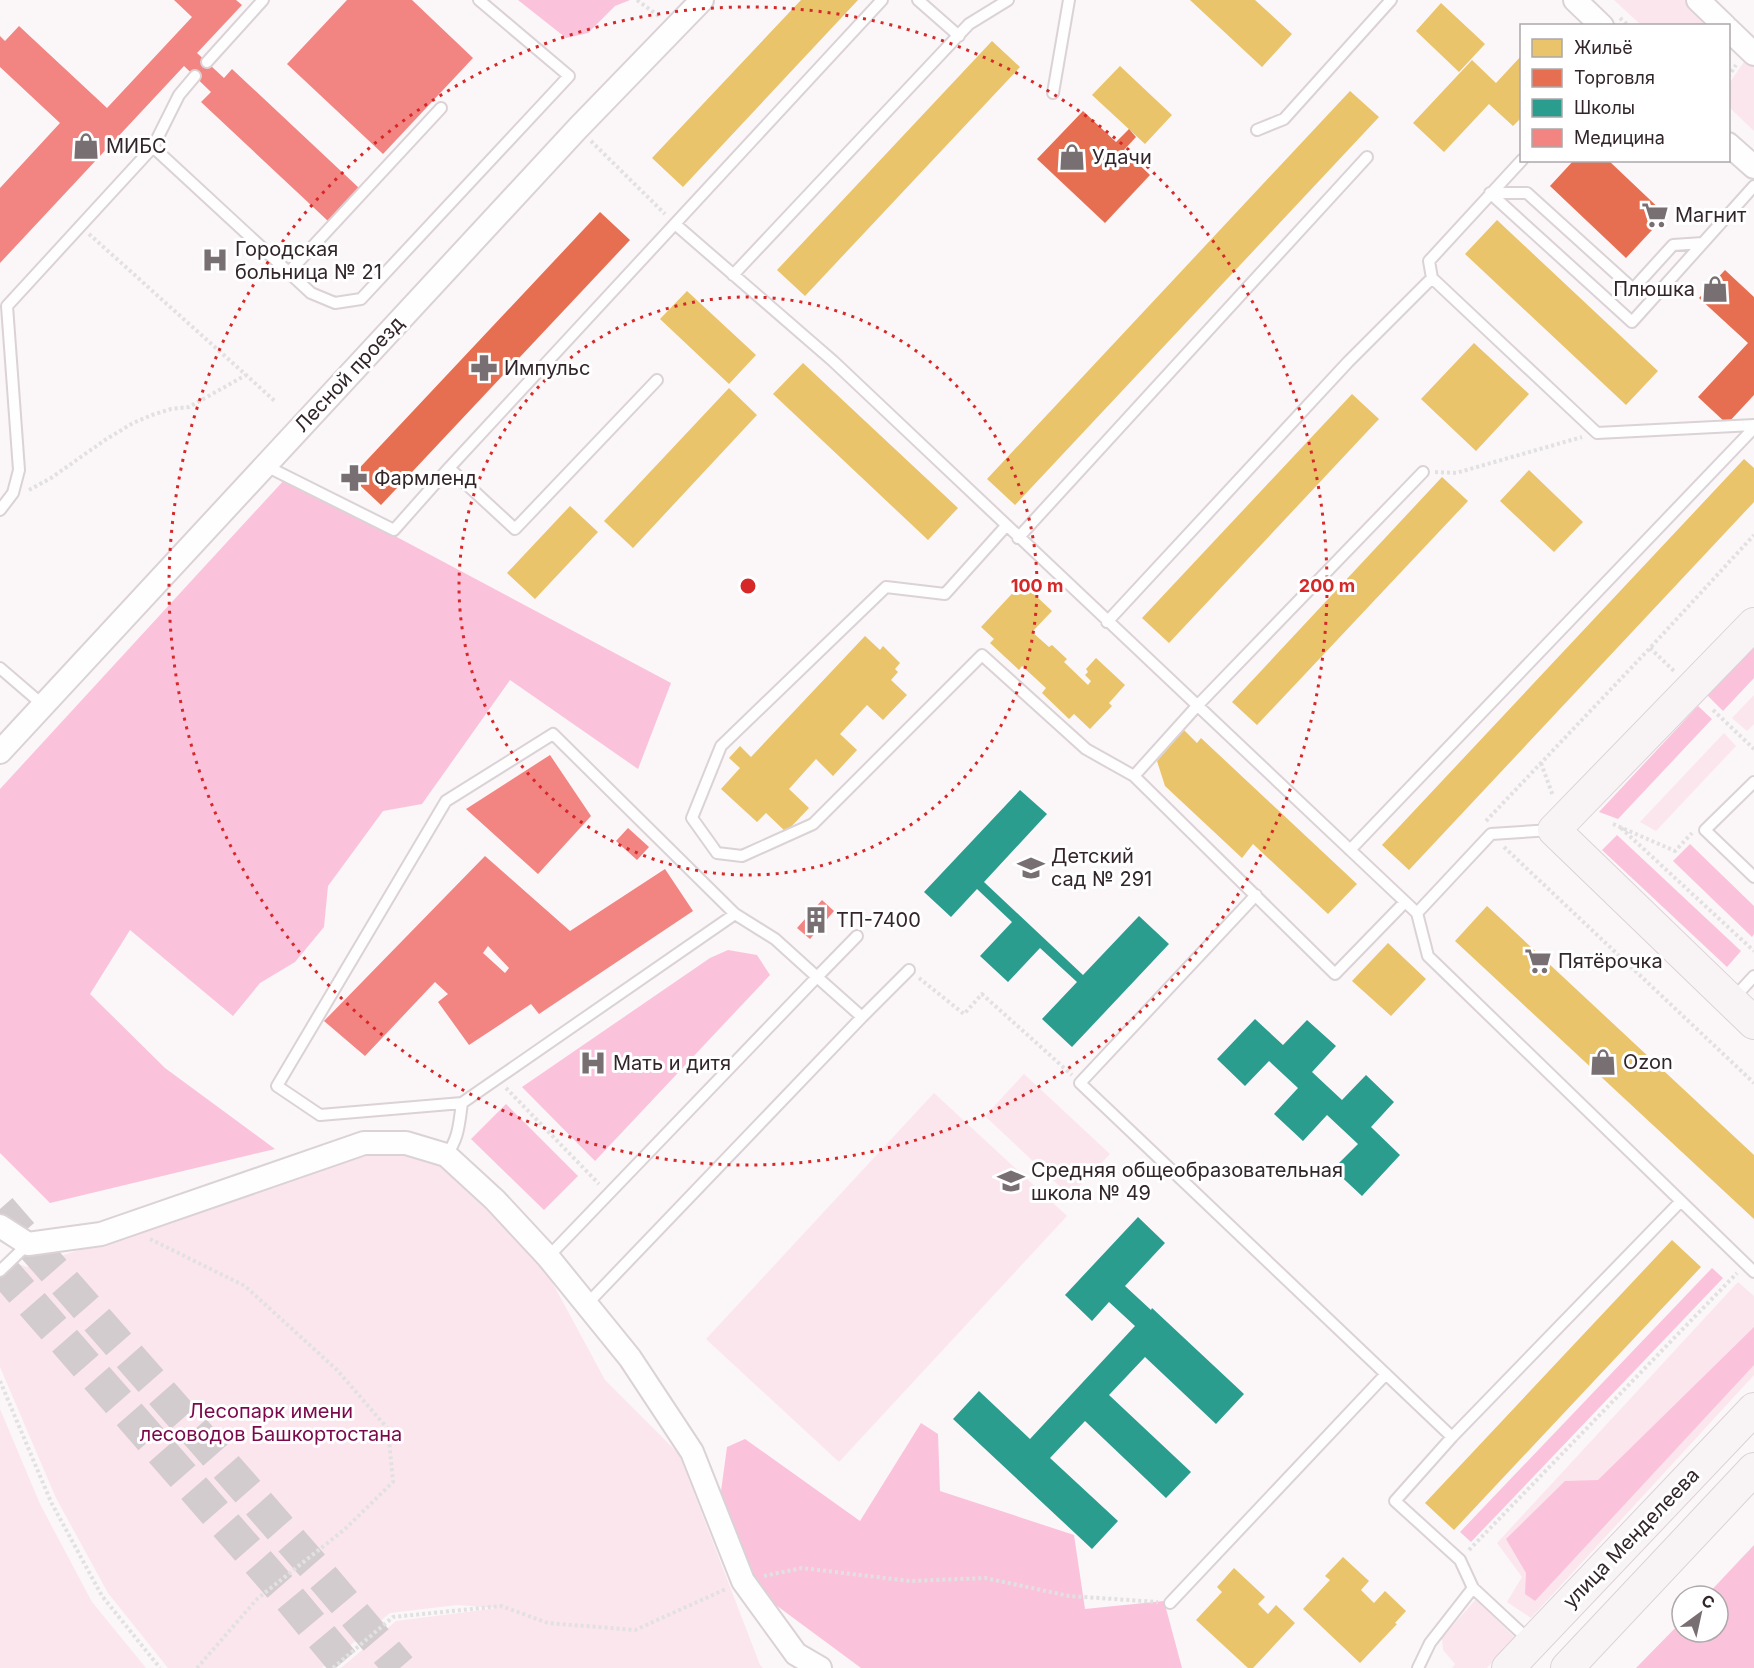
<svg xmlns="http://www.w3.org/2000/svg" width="1754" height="1668" viewBox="0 0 1754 1668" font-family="Inter,sans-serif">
<rect width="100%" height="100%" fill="#fbf6f8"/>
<path fill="#fce6ee" d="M1614,0H1684L1711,25H1641Z
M1746,59L1754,67V131L1729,107L1728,85Z
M1754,695V724L1747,731L1732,718Z
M1724,733L1736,746L1656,831L1640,822Z
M1024,1074L1110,1154L1070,1196L985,1116Z
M934,1093L1067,1216L839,1462L706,1339Z
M366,1156H432L538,1256L605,1380L679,1454L760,1665L763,1668H341L396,1621L498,1608L457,1605L390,1613L322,1668H168L108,1593L56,1498L0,1367V1289L18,1264L27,1267Z
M1738,1282L1754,1296V1375L1531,1618L1507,1602L1522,1577L1497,1543Z
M0,1409L40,1504L92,1602L146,1668H0Z
M1476,1599L1515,1638L1487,1668H1452L1455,1664L1443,1650L1442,1638Z"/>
<path fill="#fac3db" d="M518,0H630L615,6L588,33L566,38Z
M286,478L671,683L638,769L510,680L422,804L383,811L328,886L324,927L295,962L260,983L233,1016L130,930L90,994L165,1068L275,1149L50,1203L0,1153V789Z
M1754,646V678L1723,711L1707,695Z
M1698,706L1712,719L1618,819L1599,812Z
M1617,835L1741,951L1727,967L1602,850Z
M1690,844L1754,906V934L1752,937L1673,861Z
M728,950L757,955L770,975L595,1161L522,1087L710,958Z
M506,1104L578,1176L544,1210L471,1139Z
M1712,1268L1723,1278L1471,1542L1460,1532Z
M1754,1327V1365L1535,1601L1525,1594L1526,1573L1506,1539L1565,1481L1598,1480Z
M921,1423L938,1434L940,1491L1074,1535L1085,1609L1164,1601L1182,1668H861L765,1597L719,1506L727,1447L745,1439L860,1521Z
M1754,1545V1668H1636L1682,1621V1632H1718V1596H1706Z"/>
<path fill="#e9c46a" d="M801,0H858L683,187L652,158Z
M1190,0H1255L1292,34L1262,67Z
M1441,3L1485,44L1459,72L1416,31Z
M992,41L1020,67L805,296L777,270Z
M1522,55V117L1513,126L1489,104L1444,152L1413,123L1472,60L1496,83Z
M1120,66L1172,115L1145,144L1092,95Z
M1350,91L1379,117L1015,505L987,479Z
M1497,220L1658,371L1626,405L1465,254Z
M687,291L756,355L729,384L660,319Z
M1474,343L1529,394L1476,451L1421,399Z
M803,363L958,508L928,540L773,394Z
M729,388L757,415L633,548L604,521Z
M1352,394L1379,419L1169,643L1142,618Z
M1744,459L1754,468V502L1409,870L1382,845Z
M1529,470L1583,522L1554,552L1500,501Z
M1442,477L1468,501L1257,725L1232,702Z
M570,506L598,532L535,599L507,573Z
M1022,583L1052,611L1032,632L1049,647L1052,645L1067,659L1064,662L1088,685L1091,681L1085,675L1088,672L1086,669L1096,658L1125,685L1109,703L1112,706L1090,729L1074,714L1069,719L1042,693L1046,688L1022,666L1019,670L990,643L994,639L981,627Z
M865,636L880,650L883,646L900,663L895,669L898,672L891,680L907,695L883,720L867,705L840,734L857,750L833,776L816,759L789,789L809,808L786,832L766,813L757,822L721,789L740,768L729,758L740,746L751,757Z
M1184,730L1197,743L1201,738L1357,884L1328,914L1253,844L1242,858L1165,786L1157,761Z
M1487,906L1754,1155V1219L1455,941Z
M1388,943L1426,979L1391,1016L1352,981Z
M1672,1240L1701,1267L1454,1530L1425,1503Z
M1343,1557L1369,1581L1361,1590L1374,1603L1385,1591L1406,1611L1395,1623L1397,1624L1360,1663L1303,1609L1330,1580L1325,1576Z
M1234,1568L1265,1597L1258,1604L1268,1614L1276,1605L1295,1623L1253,1668H1248L1196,1620L1222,1592L1217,1587Z"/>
<path fill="#e76f51" d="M1083,111L1116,142L1129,129L1136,137L1124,150L1150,175L1105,223L1037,159Z
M1574,160H1608L1666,215L1626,258L1550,186Z
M600,212L630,240L381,505L351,477Z
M1725,270L1754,297V395L1727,424L1698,397L1748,343L1699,298Z"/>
<path fill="#2a9d8f" d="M1020,790L1047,814L984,882L1083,975L1139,916L1169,944L1072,1047L1042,1019L1077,982L1040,948L1008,982L980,956L1012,922L977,889L951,917L924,892Z
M1255,1019L1283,1045L1307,1020L1336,1046L1312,1072L1342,1100L1366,1075L1394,1102L1371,1127L1400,1155L1362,1196L1333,1169L1358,1144L1327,1115L1303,1141L1274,1114L1298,1088L1269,1061L1245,1086L1217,1059Z
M1138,1217L1165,1243L1125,1286L1151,1310L1152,1308L1244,1394L1216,1424L1145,1357L1109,1395L1191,1472L1166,1498L1085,1421L1050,1458L1118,1521L1092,1549L953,1419L979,1391L1030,1439L1135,1326L1109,1302L1092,1321L1065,1295Z"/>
<path fill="#f28482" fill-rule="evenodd" d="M174,0H236L242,5L197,53L224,78L232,69L359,188L328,221L201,102L211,92L184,66L0,263V188L60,123L0,67V36L5,41L19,26L107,108L192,17Z
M347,0H412L473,58L383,154L287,64Z
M550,755L591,816L538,874L466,809Z
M628,828L649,847L637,860L616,841Z
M485,856L570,931L665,869L693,911L539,1014L531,1004L469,1045L438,1002L448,994L435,982L365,1056L324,1021ZM488,946L509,968L505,973L483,953Z
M822,900L834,911L810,939L797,928Z"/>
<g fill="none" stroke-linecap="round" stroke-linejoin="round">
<path stroke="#d3cccf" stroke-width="33" stroke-dasharray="33 16" stroke-linecap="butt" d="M0,1209L314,1567L400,1668
M0,1267L281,1588L348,1668"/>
<defs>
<path id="lane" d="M918,0L959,36
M207,62L263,0
M1053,93L1069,0
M1257,130L1284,119L1391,0
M153,147L311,293L335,303L361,299L569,76L479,0
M1490,193L1632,322L1754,186
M1490,193H1527L1633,289L1673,245L1703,243
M675,224L833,361L1417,913L1491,834L1552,830
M289,272L441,108
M733,275L969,24L1008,0
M1432,278L1597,433L1754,425
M264,465L394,530L449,468L882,0
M449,468L515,529L657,380
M0,510L13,493L19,470L7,306L153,147L179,95L195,76
M1006,526L945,594L886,587L721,746L692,818L717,853L742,856L813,824L982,655L1086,749L1134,776
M1018,538L1367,157
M1107,622L1348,362L1432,278L1429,261L1522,160
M0,668L43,705
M1754,782L1705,830L1754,877
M1350,850L1754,428
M1256,895L1080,1083L1452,1437
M1405,902L1335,974L1134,776L1197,706L1423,472
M1417,913L1428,956L1754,1272
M1732,1000L1754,976
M862,1017L909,970
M462,1103L320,1115L277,1086L446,801L553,734L735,914
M446,1155C459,1139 459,1123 462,1103L735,914L775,939L817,977L857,936
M548,1257L817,977L862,1017L587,1304
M0,1271L28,1244
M1170,1603L1386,1374
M1531,1642L1473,1588L1460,1560L1395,1501L1452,1437L1681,1201
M1418,1668L1430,1643L1473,1588"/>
<path id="street" d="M1575,0L1602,26
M1698,0L1725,26
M1728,29L1754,54
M1728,144L1754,167
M0,752L578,128L702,0
M0,1226L28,1244L101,1234L364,1143H406L446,1155L495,1200L548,1257L630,1358L692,1452L743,1581L796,1654L820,1668"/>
<path id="secondary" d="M1754,624L1554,830L1754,1023
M1508,1668L1754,1409
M1567,1668L1754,1469"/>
</defs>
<use href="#lane" stroke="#dbd2d6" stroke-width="14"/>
<use href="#street" stroke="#dbd2d6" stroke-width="26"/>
<use href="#secondary" stroke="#dbd2d6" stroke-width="34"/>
<path stroke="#e2e1e1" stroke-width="4" stroke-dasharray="3 3" stroke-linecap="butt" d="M637,0L660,17
M1620,18L1629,26
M1728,77L1736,65
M591,141L665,214
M89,234L276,402
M1435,472L1456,473L1582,437
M29,490L51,478L105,440L133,423L152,415L171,409L189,407L246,375
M1650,648L1674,671
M1713,710L1754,749
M1541,763L1553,796
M1486,821L1650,648L1754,535
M1613,824L1675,851L1692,833
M1621,828L1754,951
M1504,847L1754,1083
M919,978L964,1014L982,994L1072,1075
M506,1088L599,1184
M150,1239L245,1286L337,1370L388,1429L393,1482L345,1529L257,1599L197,1668
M0,1381L51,1502L102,1596L160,1668
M1469,1550L1737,1273
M764,1576L802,1568L910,1581L985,1578L1069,1596L1158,1602
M333,1668L393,1617L501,1606L548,1623L635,1630L726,1589"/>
<use href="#lane" stroke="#fefefe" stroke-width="10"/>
<use href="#street" stroke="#fefefe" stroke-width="22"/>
<use href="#secondary" stroke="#f8f4f5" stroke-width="32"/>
</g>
<g fill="none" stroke="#d62828" stroke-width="3" stroke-dasharray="3 6">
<circle cx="748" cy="586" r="289"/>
<circle cx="748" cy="586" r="579"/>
</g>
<defs>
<symbol id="shop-bare" viewBox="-9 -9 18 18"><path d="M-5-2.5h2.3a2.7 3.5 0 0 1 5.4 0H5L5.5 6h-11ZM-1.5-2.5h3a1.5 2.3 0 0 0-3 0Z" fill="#786f73" stroke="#fff" stroke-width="2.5" paint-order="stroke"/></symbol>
<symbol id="supermarket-bare" viewBox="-9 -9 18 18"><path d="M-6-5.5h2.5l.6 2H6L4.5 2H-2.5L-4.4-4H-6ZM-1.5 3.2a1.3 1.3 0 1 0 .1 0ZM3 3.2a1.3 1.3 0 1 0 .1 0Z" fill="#786f73" stroke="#fff" stroke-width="2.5" paint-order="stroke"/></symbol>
<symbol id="hospital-bare" viewBox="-9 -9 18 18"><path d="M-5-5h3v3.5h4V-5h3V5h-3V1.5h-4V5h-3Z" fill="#786f73" stroke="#fff" stroke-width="2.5" paint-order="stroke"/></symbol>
<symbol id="pharmacy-bare" viewBox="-9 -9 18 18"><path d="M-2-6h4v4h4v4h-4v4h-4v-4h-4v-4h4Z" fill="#786f73" stroke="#fff" stroke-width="2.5" paint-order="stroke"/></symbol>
<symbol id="school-bare" viewBox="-9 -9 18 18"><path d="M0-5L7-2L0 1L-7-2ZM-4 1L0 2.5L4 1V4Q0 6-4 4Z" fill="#786f73" stroke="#fff" stroke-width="2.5" paint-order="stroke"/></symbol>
<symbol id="building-bare" viewBox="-9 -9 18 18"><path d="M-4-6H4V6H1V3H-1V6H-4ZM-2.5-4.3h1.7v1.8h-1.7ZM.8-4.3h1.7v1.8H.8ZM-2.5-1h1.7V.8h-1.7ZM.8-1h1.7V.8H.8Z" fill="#786f73" stroke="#fff" stroke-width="2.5" paint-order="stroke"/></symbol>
</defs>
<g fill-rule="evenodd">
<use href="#shop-bare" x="67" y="127" width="38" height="38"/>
<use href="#shop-bare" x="1053" y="138" width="38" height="38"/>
<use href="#supermarket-bare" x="1636" y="196" width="38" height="38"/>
<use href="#hospital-bare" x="196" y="241" width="38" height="38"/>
<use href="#shop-bare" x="1696" y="270" width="38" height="38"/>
<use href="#pharmacy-bare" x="465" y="349" width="38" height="38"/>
<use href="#pharmacy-bare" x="335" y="459" width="38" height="38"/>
<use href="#school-bare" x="1012" y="849" width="38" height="38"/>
<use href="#building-bare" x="797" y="901" width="38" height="38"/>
<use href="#supermarket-bare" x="1519" y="942" width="38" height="38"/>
<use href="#shop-bare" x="1584" y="1043" width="38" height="38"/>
<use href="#hospital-bare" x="574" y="1044" width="38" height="38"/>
<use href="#school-bare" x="992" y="1162" width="38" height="38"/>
</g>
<g text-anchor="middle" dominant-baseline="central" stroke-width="6" stroke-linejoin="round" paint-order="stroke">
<g font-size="20" fill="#32262b" stroke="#fff" text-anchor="start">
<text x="106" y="146">МИБС</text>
<text x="1092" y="157">Удачи</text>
<text x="1675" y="215">Магнит</text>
<text x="235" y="249">Городская<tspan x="235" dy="23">больница № 21</tspan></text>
<text x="1695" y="289" text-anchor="end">Плюшка</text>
<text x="504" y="368">Импульс</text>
<text x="374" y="478">Фармленд</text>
<text x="1051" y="856">Детский<tspan x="1051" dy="23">сад № 291</tspan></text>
<text x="836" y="920">ТП-7400</text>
<text x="1558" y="961">Пятёрочка</text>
<text x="1623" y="1062">Ozon</text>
<text x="613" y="1063">Мать и дитя</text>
<text x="1031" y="1170">Средняя общеобразовательная<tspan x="1031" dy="23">школа № 49</tspan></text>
</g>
<g font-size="20" fill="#32262b" stroke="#fff">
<text transform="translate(349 374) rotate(-47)">Лесной проезд</text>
<text transform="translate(1631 1538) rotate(-46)">улица Менделеева</text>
</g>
<g font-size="20" fill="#7c084c" stroke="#fff">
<text x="271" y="1411">Лесопарк имени<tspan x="271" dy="23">лесоводов Башкортостана</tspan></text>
</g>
</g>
<circle cx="748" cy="586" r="9" fill="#d62828" stroke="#fff" stroke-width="3"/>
<g font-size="18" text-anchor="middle" font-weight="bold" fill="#d62828" stroke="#fff" stroke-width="6" stroke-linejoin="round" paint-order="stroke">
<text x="1037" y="592">100 m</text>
<text x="1327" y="592">200 m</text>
</g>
<rect x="1520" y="24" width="210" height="138" fill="#ffffff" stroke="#ada8aa" stroke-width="1.5"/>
<rect x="1532" y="39" width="30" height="18" fill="#e9c46a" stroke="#ada8aa" stroke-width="1.5"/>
<text x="1574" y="54" font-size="18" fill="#32262b">Жильё</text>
<rect x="1532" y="69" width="30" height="18" fill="#e76f51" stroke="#ada8aa" stroke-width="1.5"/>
<text x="1574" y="84" font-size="18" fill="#32262b">Торговля</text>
<rect x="1532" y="99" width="30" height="18" fill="#2a9d8f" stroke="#ada8aa" stroke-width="1.5"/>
<text x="1574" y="114" font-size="18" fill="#32262b">Школы</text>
<rect x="1532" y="129" width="30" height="18" fill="#f28482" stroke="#ada8aa" stroke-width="1.5"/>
<text x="1574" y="144" font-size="18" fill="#32262b">Медицина</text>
<g transform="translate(1700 1614) rotate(33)"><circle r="28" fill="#ffffff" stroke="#ada8aa" stroke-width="1.5"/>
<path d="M0-4.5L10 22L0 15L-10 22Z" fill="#786f73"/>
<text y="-9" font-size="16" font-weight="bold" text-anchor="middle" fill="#32262b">С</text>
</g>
</svg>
